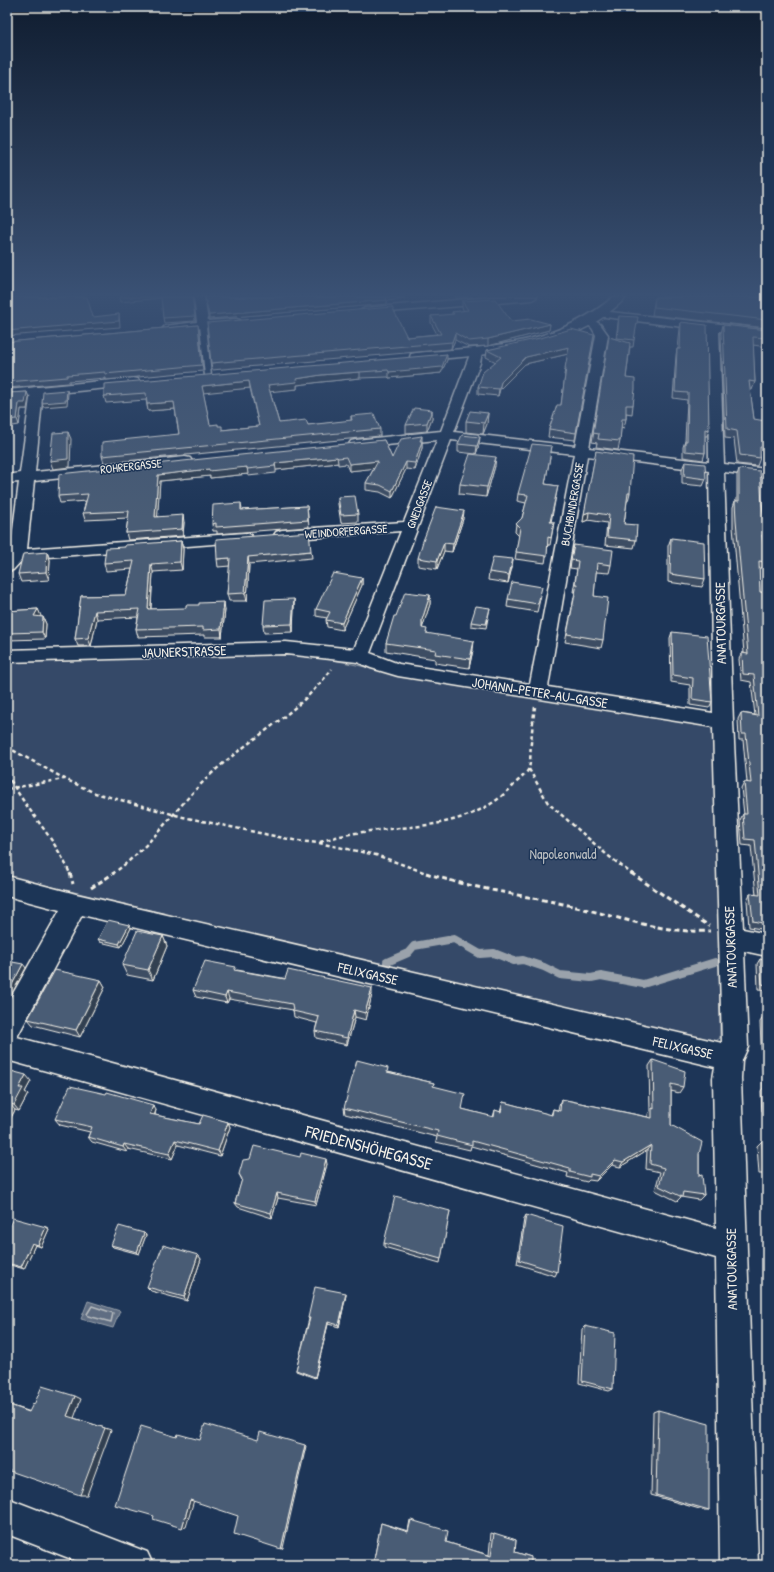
<svg xmlns="http://www.w3.org/2000/svg" width="774" height="1572" viewBox="0 0 774 1572" font-family="'Patrick Hand',sans-serif">
<rect width="100%" height="100%" fill="#1d3557"/>
<filter id="ink" filterUnits="userSpaceOnUse"><feTurbulence type="fractalNoise" baseFrequency=".025" numOctaves="2"/><feDisplacementMap in="SourceGraphic" scale="8" xChannelSelector="R" yChannelSelector="G"/><feConvolveMatrix kernelMatrix="1 2 1 2 8 2 1 2 1" color-interpolation-filters="sRGB"/></filter>
<g filter="url(#ink)">
<path fill="#354a67" stroke="#949ea8" d="M259,654L301,656L334,660L388,672L708,726C717,732 716,745 717,756L720,1038L716,1041L705,1043L7,876V663Z"/>
<path fill="#5e6d82" stroke="#9aa2ab" d="M88,1301L120,1311L113,1328L81,1319Z"/>
<g fill="none" stroke-linecap="round" stroke-linejoin="round">
<path stroke="#b8bcbf" stroke-width="1.5" d="M92,1306L113,1313L111,1322L88,1316L87,1314Z"/>
<path stroke="#9aa2ab" stroke-width="8" d="M387,962L408,953L414,946L454,939L480,954L494,953L514,961L523,960L544,967L560,975L591,978L601,976L643,984L715,962"/>
<defs>
<path id="lane" d="M203,323L206,325L211,376L208,378L205,376L200,325Z"/>
<path id="street" d="M194,297H204L208,321L236,319L240,320L242,322L240,324L236,325L169,331L165,330L163,328L165,326L197,322Z
M491,297H537L532,300L365,314L359,311L365,308Z
M601,311L767,329V337L719,331L724,464L767,469V477L724,472L733,722L743,929L767,934V956L744,951L748,1047L742,1060L741,1078L758,1565H720L716,1258L7,1060V1004L60,910L7,896V876L76,894L722,1043L713,727L398,676L371,668L357,662L286,654L7,662V650L286,642L354,649L401,531L282,540L276,538L274,535L276,532L282,530L404,522L437,440L356,448L351,447L349,444L351,441L356,440L441,431L472,349H480L482,352L480,363L454,432L575,446L596,335L592,328L583,321L585,319L589,318L600,324L608,335L589,448L709,462L707,330L597,316L595,314L597,312ZM451,440L574,454L530,684L399,664L370,653ZM587,456L709,471L713,713L548,687ZM82,915L715,1067L713,1078L716,1228L17,1037Z
M37,387L42,388L43,391L35,472L185,457L190,458L192,461L190,464L185,465L34,481L27,549L245,533L251,535L253,538L251,541L23,559L13,570L7,571V556L10,553L19,482L7,483V475L20,473L31,391L32,388Z
M7,1498L147,1552L153,1565H87L7,1534Z"/>
<path id="secondary" d="M613,297H626C622,302 617,306 612,310C562,353 479,355 416,361L411,360L410,357L411,354L416,353C487,347 556,346 613,297Z
M133,378L138,379L140,382L138,385L7,398V390Z"/>
</defs>
<use href="#lane" stroke="#f4f1e8" stroke-width="3"/>
<use href="#street" stroke="#f4f1e8" stroke-width="3"/>
<use href="#secondary" stroke="#f4f1e8" stroke-width="3"/>
<path stroke="#f4f1e8" stroke-width="2.5" stroke-dasharray="4 3" stroke-linecap="butt" d="M7,747L65,779L95,793L183,817L298,841L319,843L376,855L429,874
M529,769L548,803L606,854L632,874
M7,774C25,809 55,837 70,874
M7,789L64,779
M320,842C386,818 457,842 513,786C517,781 527,774 529,768C531,761 530,751 531,743C532,731 533,719 535,707
M112,874C150,848 174,810 206,779C232,753 264,734 292,710C307,698 320,684 332,669"/>
<path stroke="#f4f1e8" stroke-width="3" stroke-dasharray="5 3.5" stroke-linecap="butt" d="M70,873L73,884
M426,873C470,888 517,894 563,904C611,914 660,934 710,931
M631,873L709,926
M91,888L114,873"/>
<use href="#lane" fill="#1d3557" fill-rule="evenodd"/>
<use href="#street" fill="#1d3557" fill-rule="evenodd"/>
<use href="#secondary" fill="#1d3557" fill-rule="evenodd"/>
</g>
<path fill="#3e4e64" stroke="#f4f1e8" fill-rule="evenodd" d="M205,297H404V299L387,301V304L209,319Z
M655,297H767V328L652,315Z
M462,301L511,321L550,324L549,330L488,346L469,347L455,340L451,349L212,370L211,363L407,337L437,334L431,323V316L452,315V312L464,311L462,308Z
M619,316L634,340L633,347H630L626,378L633,405L632,414L626,413V419L624,428L621,427L620,441L618,450L596,447L597,443L592,442L609,337L616,339L618,323Z
M681,322L709,430L707,436H705V453L703,460L683,457V447L685,441L687,400L673,398L676,355L677,349H678L680,328Z
M198,325L203,371L106,380V378L69,381V383L7,388V342Z
M723,325L767,330V347L753,345L755,382L752,390H750L754,419L767,448L763,456H760V458L757,466L737,464L734,439L725,438L721,333Z
M594,335L575,440L548,437L549,429L561,405L565,375H564L568,354L525,364L500,389L498,396L478,394V387L496,362L486,357L487,350Z
M447,360L441,373L389,378L388,377L360,378L321,382L297,385V389L270,391L279,423L308,425L351,421V416L380,429V436L104,463L102,456L179,434L175,409L148,411L146,400L106,403L104,396ZM250,388L259,426L222,430L218,426L210,425L203,392Z
M27,392L29,398L27,409H21L19,425L7,427V393Z
M432,410V418L427,431L406,433V425Z
M488,413L487,424L483,434L466,432V421Z
M422,436V448L415,470L406,469L392,498L380,492L366,490V483L374,468L349,471L346,464L338,465V463L276,470V473L248,476V474L210,478V476L160,481L157,517L184,522L183,536L128,540L126,533L128,518L85,520L83,513L86,501L60,503L58,496L384,440L392,458Z
M458,444L479,445L476,454L458,452Z
M552,446L545,484L558,486L551,522H554L550,545H548L545,563L515,559L519,536L515,532L516,524L522,518L526,503L517,501L518,494Z
M596,451L630,493L628,501H627L624,524L636,540L634,548L605,545L607,523L588,520L583,522Z
M685,462L706,479L703,486L682,484V469Z
M495,466L486,497L459,494L460,484Z
M739,469L762,504L767,535L764,542L763,541L766,562L764,568H759L760,592L767,593V930L749,927L747,900L750,894L756,895L751,846L742,845L740,820L743,814H744L741,788L744,782H747L743,740H739L738,719L741,713L755,715L751,682L741,680L739,659L742,653H744L733,527V507L735,501H737V475Z
M338,497L358,514V522L341,523L338,504Z
M241,503L242,510L307,506L309,527L217,534V531H213L212,524Z
M463,519L452,552L444,551L437,569L418,566V558Z
M671,538L705,579L702,587L668,582V546Z
M181,541L183,549L182,570L153,572L151,609L225,610L222,637H204V635L138,637L136,629L138,617L97,619L91,646H78L75,639L81,596L126,595L132,569L106,571L104,563L125,547Z
M574,545L611,565L609,573L596,572L594,596L603,640L601,648L565,642L575,592H573L577,569L570,568Z
M311,551L312,558L249,564L247,601H229L227,594L230,566L218,567L217,559Z
M47,552L50,560L49,580L21,582L18,574Z
M512,567L508,583L488,580L489,572Z
M362,578V585L342,630L327,627L326,620L327,618L316,616V609Z
M430,595V604L422,628L427,634L473,650L469,668L435,663V659L386,651V643L396,616Z
M541,595L537,612L507,607L508,599Z
M294,599V607L293,632L264,633L263,625Z
M490,608L486,628L471,626V622Z
M38,609L41,617H43L46,624L45,639L7,640V611Z
M672,632L712,702L709,708L690,705V685L671,682L670,638Z
M131,928L121,947L100,942L98,939Z
M163,936L167,946L153,980L127,975L122,965Z
M760,959L767,961V990L758,989L757,964Z
M237,970L372,994L366,1020L355,1017L347,1045L316,1038L315,1031L317,1023L294,1017L293,1010L229,999L227,1003L196,997L193,990Z
M101,980L105,987L80,1037L33,1025L28,1019Z
M764,1016L767,1017V1112L762,1111L761,1091L763,1088L760,1022Z
M653,1060L683,1087L679,1093L671,1091V1125L699,1154V1176L704,1195L699,1200L681,1197L677,1201L655,1190L660,1172L646,1169L647,1150L620,1167L612,1165L596,1181L589,1180L587,1182L567,1177L568,1173L471,1146L470,1150L436,1142L437,1137L345,1114L344,1108L388,1072L434,1083L433,1086L462,1109L493,1117L495,1110L500,1112L503,1102L551,1115L553,1109L558,1110L559,1105L561,1099L648,1117V1114L650,1111L649,1066Z
M7,1070L31,1081L25,1092L28,1094L19,1111L15,1110L7,1125Z
M156,1110L155,1115L199,1124L228,1122L230,1127L220,1156L178,1145L172,1159L128,1149L127,1152L92,1142L88,1137L90,1132L60,1125L55,1119Z
M767,1139V1239L763,1174H759L757,1146L762,1141Z
M327,1164L316,1205L278,1198L272,1218L238,1207L235,1203L242,1180L239,1174Z
M450,1211L440,1263L384,1247V1243Z
M526,1215L557,1272L555,1276L517,1264L524,1219Z
M46,1227L49,1229L41,1247L35,1245L24,1269L7,1264V1231Z
M144,1233L146,1235L139,1254L113,1247L111,1245Z
M198,1255L201,1259L187,1301L151,1291L147,1287Z
M767,1269V1307L765,1306L764,1271Z
M346,1295L339,1327L328,1324L315,1378L296,1371V1370L309,1319L308,1318Z
M585,1326L613,1389L609,1391L579,1383L582,1329Z
M658,1410L709,1510H703L651,1495L653,1412Z
M410,1520L446,1542L489,1555L491,1533L516,1540L515,1552L531,1557L373,1565L381,1523L408,1531Z"/>
<path fill="#324051" stroke="#f4f1e8" d="M119,297H161L162,298L120,302Z
M193,297L195,321L164,323L163,318Z
M455,297H473L455,299Z
M387,300V304L209,319V315Z
M119,314L120,327L7,336V331Z
M550,324L549,330L488,346V339Z
M455,333V340L451,349L452,342Z
M569,347L568,354L525,364L500,389L498,396L499,389L501,382L526,357Z
M447,354V360L441,373L389,378V372Z
M360,372V378L321,382L297,385V389L268,392V385L296,379L321,375Z
M249,381L250,388L203,393L202,386Z
M67,390L68,394L67,405L43,407L42,403Z
M27,392L29,398L27,409H21L19,425L17,419L19,403Z
M174,402L175,409L148,411L147,404Z
M432,410V418L427,431V423Z
M488,413L487,424L483,434L484,423Z
M68,432L71,439L70,467L53,469L50,461Z
M480,437L479,445L476,454L477,446Z
M422,441V448L415,470V463Z
M337,457L338,463L276,470L275,463Z
M496,457L495,466L486,497L487,487Z
M378,461V468L349,471V464Z
M406,462V469L392,498V491Z
M247,467L248,474L210,478V476L160,481L157,524L155,517L158,475L209,469Z
M464,511L463,519L452,552L453,544Z
M589,512L588,520L583,522L584,514Z
M183,515L184,522L183,536L182,529Z
M181,541L183,549L182,570L180,562Z
M444,543V551L437,569V561Z
M47,552L50,560L49,580L46,572Z
M248,557L249,564L247,601L245,593Z
M513,559L512,567L508,583L509,575Z
M151,564L153,572L150,617L148,609Z
M362,578V585L342,630V623Z
M430,595V604L422,629V620Z
M294,599V607L293,632L292,624Z
M224,602L225,610L222,637L221,629Z
M38,609L41,616L37,624L34,616Z
M95,611L97,619L91,646L88,638Z
M43,617L46,624L45,639L42,632Z
M474,641L473,650L469,668L470,659Z
M129,925L131,928L121,947L119,944Z
M163,936L167,946L153,980L148,970Z
M23,964L26,968L7,1002V994Z
M101,980L105,987L80,1037L76,1030Z
M372,988V994L366,1020L365,1013Z
M227,992L229,999L227,1003L225,997Z
M354,1010L355,1017L347,1045V1038Z
M26,1075L31,1081L25,1092L28,1094L19,1111L14,1105L19,1088Z
M10,1104L15,1110L7,1125V1110Z
M153,1105L156,1110L153,1119L150,1114Z
M228,1122L230,1127L220,1156L218,1151Z
M175,1140L178,1145L172,1159L169,1154Z
M124,1144L128,1149L127,1152L123,1147Z
M651,1145L647,1150L620,1167L623,1162Z
M326,1159L327,1164L316,1205L315,1201Z
M615,1160L612,1165L596,1181L599,1176Z
M277,1193L278,1198L272,1218L271,1213Z
M46,1227L49,1229L41,1247L38,1245Z
M144,1233L146,1235L139,1254L137,1252Z
M32,1243L35,1245L24,1269L21,1267Z
M198,1255L201,1259L187,1301L184,1297Z
M346,1293V1295L339,1327V1325Z
M328,1322V1324L315,1378V1377Z
M75,1396L81,1399L74,1418L111,1430L87,1495H80L67,1416Z
M7,1404L37,1414L29,1412Z
M305,1445L306,1446L283,1548L281,1549Z
M190,1500H194L186,1527L182,1528Z"/>
<path fill="#485b74" stroke="#f4f1e8" fill-rule="evenodd" d="M7,297H87L93,317L119,314V321L7,331Z
M161,297H192L195,316L163,318Z
M205,297H386L387,300L209,315Z
M655,297H767V320L654,307Z
M495,299L511,321L531,319L550,324L488,339L469,341L455,333L452,342L211,363L207,323L392,307L407,337L441,334L431,316L454,314L452,312L468,310L462,301Z
M619,316L638,317L634,340L617,338Z
M681,322L707,325L709,430L705,429V453L685,451V441H687L688,393L675,392L677,349H680Z
M198,325L202,365L105,374V372L67,375V377L7,382V342Z
M723,325L767,330V338L753,337L755,382L749,381L754,419L765,421L767,448L760,447V458L740,455L737,431L727,429Z
M571,329L594,335L576,433L549,429L557,405H561L566,368H565L569,347L526,357L501,382L499,389L478,387L483,372L501,357L487,350L544,337Z
M609,337L630,343L626,378L635,379V389L633,405H626V419H622L620,441L598,439L599,434L593,433Z
M447,354L442,367L389,372L388,370L360,372L321,375L296,379L297,382L268,385L279,423L306,420L308,425L352,420L351,416L374,414L380,429L102,456V442L179,434L174,402L147,404L146,393L104,396V384ZM249,381L259,426L222,430V426H218V424L210,425L202,386Z
M67,390L66,401L42,403L43,392Z
M27,392L25,403H19L17,419L7,420V393Z
M414,408L432,410L427,423L406,425Z
M470,411L488,413L484,423L466,421Z
M68,432V459L50,461L53,433Z
M462,435L480,437L477,446L458,444Z
M422,436L420,441H422L415,463L406,462L392,491L380,485L366,483L378,461L349,464L346,457L338,458L337,457L275,463V466L247,469V467L209,471V469L158,475L155,517L183,515L182,529L126,533L129,511L83,513L88,494L58,496L59,474L384,440L392,458L401,439Z
M532,444L552,446L545,484L558,486L550,522H554L551,538L548,537L547,556L516,552L520,528L516,524L522,518L528,495L518,494Z
M596,451L633,457L630,493H628L624,524L637,525L636,540L607,537L609,515L589,512L584,514Z
M470,454L496,457L487,487L460,484Z
M685,462L705,464L706,479L684,476Z
M739,469L760,471L762,504L767,535H762L766,562L759,561L760,592L767,593V924L753,921L750,894L760,895L755,840L745,839L743,814H747L744,782L751,783L746,734H742L741,713L758,716L754,675L743,674L742,653L748,654L736,520L735,501H739Z
M355,496L358,514L341,515L338,497Z
M241,503V510L307,506L308,520L216,527V523L212,524L213,505Z
M436,507L464,511L453,544L444,543L437,561L418,558L423,541Z
M309,532L311,551L248,557L245,593L227,594L230,558L217,559L216,539Z
M671,538L704,542L705,579L670,574Z
M181,541L180,562L151,564L148,609L186,608V605H199V603L224,602L221,629L203,630V627L136,629L140,609L95,611L88,638L75,639L81,596L126,595L134,561L104,563L106,548L125,547V545Z
M574,545L613,550L611,565L597,563L594,596L608,598L603,640L567,634L577,584H575L578,561L571,560Z
M47,552L46,572L18,574L23,554Z
M493,557L513,559L509,575L489,572Z
M333,573L362,578L342,623L326,620L330,612L316,609Z
M512,582L542,587L538,604L508,599Z
M405,592L430,595L422,620V628L427,629L426,633L474,641L470,659L435,654L436,650L386,643L394,616H396Z
M294,599L292,624L263,625L265,600Z
M476,606L490,608L486,624L471,622Z
M38,609L34,616L43,617L42,632L7,633V611Z
M672,632L707,636L712,702L692,699L693,678L673,675Z
M108,920L129,925L119,944L98,939Z
M137,931L163,936L148,970L122,965Z
M760,959L767,961V985L762,984Z
M7,961L23,964L7,994Z
M205,961L236,967L234,970L285,979L288,970L372,988L365,1013L354,1010L347,1038L315,1031L319,1017L293,1011L292,1004L227,992L225,997L193,990Z
M55,970L101,980L76,1030L28,1019Z
M764,1016L767,1017V1071Z
M357,1060L388,1068L387,1072L434,1083L433,1086L465,1094L462,1109L494,1117L495,1110L501,1112L503,1102L552,1115L553,1109L560,1111L561,1099L652,1118V1108L654,1109L653,1060L685,1071L683,1087L671,1084V1125L702,1142L699,1154V1176L702,1175L704,1195L683,1192L682,1197L659,1186L664,1168L650,1164L651,1145L623,1162L615,1160L599,1176L590,1174V1177L570,1172V1168L472,1141V1145L437,1136L438,1131L344,1108Z
M7,1070L26,1075L19,1088H23L14,1105L10,1104L7,1110Z
M765,1085L767,1086V1106Z
M70,1086L106,1094L107,1092L153,1105L150,1114L199,1124L203,1115L228,1122L218,1151L175,1140L169,1154L124,1144L123,1147L88,1137L92,1127L55,1119Z
M767,1139V1170L764,1169L762,1141Z
M254,1146L300,1157L301,1153L326,1159L315,1201L277,1193L271,1213L235,1203L242,1179L239,1174L243,1160L250,1159Z
M395,1196L450,1211L441,1259L384,1243Z
M526,1215L563,1226L557,1272L519,1260Z
M13,1218L46,1227L38,1245L32,1243L21,1267L7,1263V1231Z
M119,1226L144,1233L137,1252L111,1245Z
M163,1245L198,1255L184,1297L147,1287Z
M315,1287L346,1293L339,1325L328,1322L315,1377L296,1370L310,1318H308Z
M585,1326L615,1333L613,1389L582,1381Z
M42,1386L75,1396L67,1416L105,1428L80,1495L7,1470V1404L29,1412L33,1404L34,1405Z
M658,1410L709,1424V1510L656,1495Z
M205,1424L258,1440L260,1432L305,1445L281,1549L234,1534L238,1516L190,1500L182,1528L153,1519L154,1516L115,1505L141,1426L177,1437L178,1434L200,1440Z
M411,1520L448,1531L446,1542L491,1556L494,1533L516,1540L515,1552L531,1557V1565H373L381,1523L408,1532Z"/>
</g>
<linearGradient id="sky" x2="0" y2="1"><stop stop-color="#101d30"/><stop offset="0.57" stop-color="#3a5174"/><stop offset="1" stop-color="#3a5174" stop-opacity="0"/></linearGradient>
<rect width="774" height="517" fill="url(#sky)"/>
<g text-anchor="middle" dominant-baseline="central" stroke-width="3" stroke-linejoin="round" paint-order="stroke">
<g font-size="12" fill="#f4f1e8" stroke="#1d3557">
<text transform="translate(131 466) rotate(-6)">ROHRERGASSE</text>
<text transform="translate(419 504) rotate(-69)">GNEDGASSE</text>
<text transform="translate(572 504) rotate(-80)">BUCHBINDERGASSE</text>
<text transform="translate(346 531) rotate(-4)">WEINDORFERGASSE</text>
</g>
<g font-size="14" fill="#f4f1e8" stroke="#1d3557">
<text transform="translate(720 623) rotate(-91)">ANATOURGASSE</text>
<text transform="translate(184 651) rotate(-2)">JAUNERSTRASSE</text>
<text transform="translate(540 692) rotate(9)">JOHANN-PETER-AU-GASSE</text>
<text transform="translate(730 947) rotate(-92)">ANATOURGASSE</text>
<text transform="translate(368 973) rotate(13)">FELIXGASSE</text>
<text transform="translate(683 1047) rotate(13)">FELIXGASSE</text>
<text transform="translate(731 1269) rotate(-91)">ANATOURGASSE</text>
</g>
<g font-size="14" fill="#bbbfc1" stroke="#1d3557">
<text x="563" y="853">Napoleonwald</text>
</g>
<g font-size="17" fill="#f4f1e8" stroke="#1d3557">
<text transform="translate(369 1147) rotate(15)">FRIEDENSHÖHEGASSE</text>
</g>
</g>
<rect width="774" height="1572" fill="none" stroke="#1d3557" stroke-width="24"/>
<rect x="12" y="12" width="750" height="1548" fill="none" stroke="#f4f1e8" stroke-width="1.5" filter="url(#ink)"/>
</svg>
